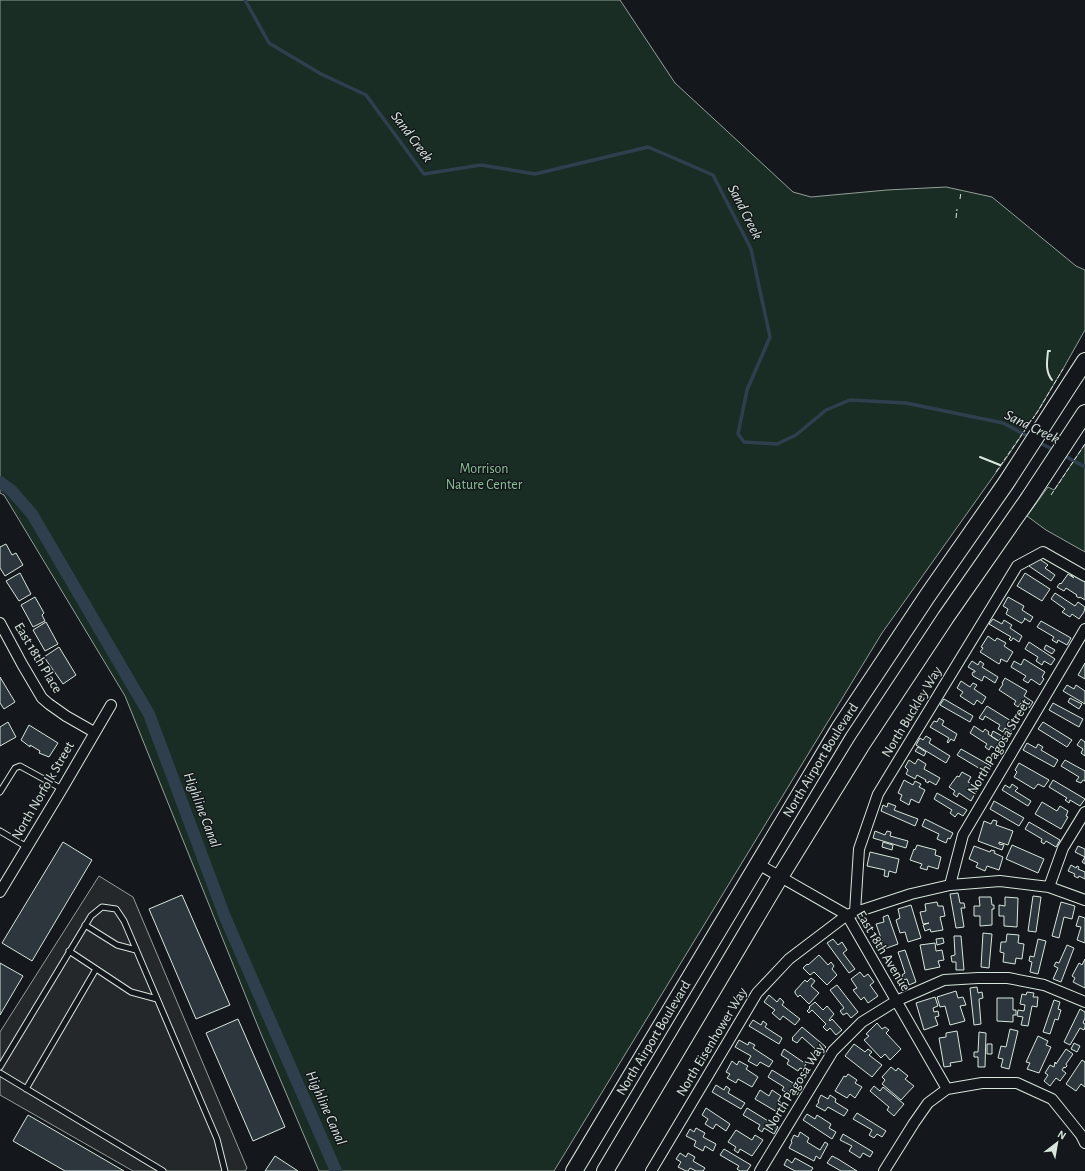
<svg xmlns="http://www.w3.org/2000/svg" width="1085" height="1171" viewBox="0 0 1085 1171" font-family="'Alegreya Sans',sans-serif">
<rect width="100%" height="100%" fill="#14181c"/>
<path fill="#1a2d24" stroke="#939e99" d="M0,0H620L675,83L793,192L811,197L887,190L946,187L992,197L1076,266L1085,270V330L1063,369L1038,411L1005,460L882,633L554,1171H319L261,1034L125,696L4,495L0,493Z
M1085,444V552L1046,530L1027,516L1048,487L1054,490Z"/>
<path fill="#24282b" stroke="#939e99" d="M99,876L133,897L247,1168L245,1171H133L0,1095V1032Z"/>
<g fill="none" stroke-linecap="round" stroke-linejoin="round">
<path stroke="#2f3f4d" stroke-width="3.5" d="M245,0L269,43L321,74L366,95L424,174L481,165L535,174L648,147L713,175L751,249L770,337L747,390L738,434L744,442L777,444L796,435L826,410L850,400L906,403L1003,423L1031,438
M1038,442L1056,451
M1063,455L1085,467"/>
<path stroke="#2f3f4d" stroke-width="12" d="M0,482L11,490L32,514L149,714L225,917L336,1171"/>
</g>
<path fill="#2c363c" stroke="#d8e6dc" d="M6,544L12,555L16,553L23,565L5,576L0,568V547Z
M1038,558L1048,565L1045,568L1055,575L1051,581L1029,566L1033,560Z
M20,573L31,594L19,601L6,581Z
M1025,573L1050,589L1042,601L1017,586Z
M1072,573L1085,580V600L1080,597L1079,598L1076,596L1077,595L1066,588L1064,591L1057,587L1060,583L1061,584L1068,574L1074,578L1071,575Z
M1055,593L1075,606L1078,602L1085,607L1084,612L1079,619L1072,614L1070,617L1062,612L1065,609L1051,599Z
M35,597L44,613L42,615L45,621L33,627L21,605Z
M1008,597L1024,606L1022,610L1033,617L1030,622L1024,618L1025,619L1022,623H1021L1006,614L1008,609L1003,606Z
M993,619L1002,624L1004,620L1012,625L1010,628L1022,636L1019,642L1013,638L1011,641L1009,639L1011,637L989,624Z
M1041,621L1071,638L1067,645L1058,640L1057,643L1052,640L1054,637L1037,627Z
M46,622L58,644L45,651L33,630Z
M988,636L995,641L997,638L1006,643L1004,646L1013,652L1007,662L1001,659L1000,660L1001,661L999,664L980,652L983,648L981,647Z
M1029,642L1055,659L1051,665L1044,661L1042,665L1036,661L1038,657L1025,649Z
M1046,645L1055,650L1052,654L1044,649Z
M59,647L76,675L63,684L44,657Z
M1024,659L1045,672L1042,677L1044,679L1040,685L1031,679L1028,683L1023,680L1026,676L1011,667L1014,661L1021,665Z
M972,661L978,665L980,661L984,664L982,667L998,677L995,683L984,676L982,681L973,676L972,674L973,672H975V671L968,667Z
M1085,663V679L1078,675Z
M0,677L15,702L4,709L0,703Z
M1005,678L1027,691L1024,696L1033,702L1029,708L1021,703L1018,707L1014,704L1016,701L999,690L1003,684L1002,683Z
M961,681L970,687L973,683L977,685L974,689L986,697L982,704L977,700L974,705L960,696L963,692L957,688Z
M1067,685L1074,689L1076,685L1085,691V704L1063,691Z
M1070,698L1082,704L1079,709L1068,702Z
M944,699L973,716L970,722L940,705Z
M1053,703L1083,719L1079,727L1049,710Z
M987,706L1016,724L1011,732L1005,728L1003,732L998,729L1000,725L985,716L983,720L979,718Z
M939,718L944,721L942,725L957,734L954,741L951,739L948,743L947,742L949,738L930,727L934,721L937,722Z
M8,722L16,737L0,746V727Z
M1043,722L1072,740L1067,747L1038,729Z
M29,725L58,743L49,757L39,753L40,751L30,745V747L21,740Z
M974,726L983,732L985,729L989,732L988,734L1003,744L999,751L991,746L989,750L985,747L987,744L970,733Z
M993,731L1002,736L999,741L991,736Z
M926,736L931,739L929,743L950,756L946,763L916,745L920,738L923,740Z
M1081,739L1085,742V756L1081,753L1083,749L1077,745Z
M1027,743L1036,748L1038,744L1043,747L1041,750L1058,760L1054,767L1023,750Z
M918,747L926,752L924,756L915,751Z
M961,749L991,766L987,773L957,755Z
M918,759L926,764L924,769L940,778L936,785L929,781L928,783L925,781L926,780L917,775L915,779L906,774L908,770L905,767L909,760L915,764Z
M1065,760L1085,771V781L1083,780L1081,783L1076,781L1079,777L1061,766Z
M1019,763L1049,780L1044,787L1038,784L1034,789L1014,777L1017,772L1015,770Z
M962,772L971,777L968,782L978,788L971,801L959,793L957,797L953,794L955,791L949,787L957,776L959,777Z
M904,780L913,785L915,781L921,784L919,787L925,790L919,803L911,799L909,805L900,800L902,795L898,793Z
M1053,780L1085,799L1080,806L1070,800L1069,803L1065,800L1067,798L1049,787Z
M1012,784L1018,788L1015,791L1031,801L1028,806L1002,790L1005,785L1010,788Z
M937,793L967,810L963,816L958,813L955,817L950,813L952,810L934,799Z
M994,801L1024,818L1019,826L990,809Z
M1042,802L1057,811L1060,806L1068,811L1066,816L1068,817L1061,829L1035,814Z
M888,803L896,806L894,810L918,819L915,826L881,811L883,805L887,807Z
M925,819L953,833L950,839L948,838L946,843L937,839L939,834L922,826Z
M993,820L997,821L996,825L1013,831L1008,845L999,842V844L1004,845L1002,850L978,841L984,821L991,824Z
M1029,822L1060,840L1056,847L1046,841L1044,844L1041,842L1042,839L1025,829Z
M875,831L885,835L887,831L891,832L890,836L908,841L906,848L873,838Z
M63,842L92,860L32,961L2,943Z
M883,842L893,845L892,850L882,847Z
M917,845L936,850L935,855L941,857L938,869L928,866L927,870L920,868L922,864L910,860L914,849L915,850Z
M1012,845L1044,859L1038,873L1006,859Z
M974,846L990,852L991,850L995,851L994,853L1003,857L999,870L987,866L985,871L976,867L978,863L969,859Z
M1078,846L1085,849V864L1082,862L1085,857L1075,852Z
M870,852L899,859L896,873L889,871L888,877L884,876L885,870L867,866Z
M1071,865L1076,868L1077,866L1079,867L1078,869L1085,872V879L1079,876L1078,878L1074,876L1075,874L1068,871Z
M958,893L960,903H964L965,908H961L964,927L956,928L950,894Z
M182,895L230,1005L196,1019L149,909Z
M1033,896L1041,897L1036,932L1028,931Z
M979,897H991L992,905H994V909H992V925L980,926V916H974V906H980Z
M1005,897L1018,898L1017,927L1004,926V916H999V905L1005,906Z
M937,902L938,906H943L945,916L940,917L943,930L931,932L930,929L925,931L923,925L929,923L923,924L920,912L926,911L925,904Z
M1061,902L1075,906L1072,919L1064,917L1059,938L1052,936Z
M911,905L921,938L908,942L905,932L900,933L896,920L900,918L898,909Z
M888,915L898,944L884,949L883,945L879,947L877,942L882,941L876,924L884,922L883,917Z
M1079,916L1085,918V943L1077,940L1081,927L1076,926Z
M983,933L992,934L989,968L981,967Z
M1007,934L1019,935L1018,943L1024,944L1022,959L1016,958L1015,964L1003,962L1004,953L1000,952L1001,942H1006Z
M954,936H961L964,970H956V962H952L951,956L955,955Z
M943,938L944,943L937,945L936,939Z
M833,939L838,945L842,942L847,950L843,953L855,969L849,973L827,943Z
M1038,939L1046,941L1038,974L1030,972L1032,962L1029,961L1030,956L1034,957Z
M935,943L936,951L942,950L944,960L938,961L940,967L925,970L920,945Z
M1067,945L1074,948L1061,982L1053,979L1058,968L1054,966L1056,962L1059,963Z
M905,950L916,982L909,985L907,979L903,980L902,975L905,973L898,952Z
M819,955L828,965L831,962L834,966L832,969L837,975L827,985L814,972L810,975L803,968L807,964L808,965Z
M1085,959V988L1073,982L1075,978L1072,976L1079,963L1082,965Z
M0,963L23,976L0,1015Z
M860,972L864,977L868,974L874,982L870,985L878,996L868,1003L864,997L861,1000L853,990L857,988L851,979Z
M811,978L815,981L811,986L819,993L809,1004L800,995L798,997L795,993V991L805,980L807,982Z
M837,985L858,1012L851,1018L847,1013L843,1015L840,1011L844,1008L830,990Z
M977,987L978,993L982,992L983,998L979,999L981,1024L974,1025L970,988Z
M956,991L958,998L963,997L966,1005L960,1006L965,1021L950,1025L945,1006L940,1007L937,997Z
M1027,992L1034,993L1033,997H1038L1037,1007L1032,1006L1028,1026L1021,1025L1023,1017L1017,1016L1018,1010L1024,1011L1025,1005L1020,1004L1022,994L1026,995Z
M769,995L777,1002L780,998L784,1002L782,1005L800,1019L795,1025L783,1016L780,1020L772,1013L775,1010L764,1002Z
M935,997L938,1006L933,1008L934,1012L938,1011L939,1016L935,1017L938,1025L924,1030L916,1003Z
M997,998H1013V1010H1016V1015H1013V1022L997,1021Z
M1054,1000L1060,1002L1058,1009L1061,1010L1058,1020L1055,1019L1050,1034L1043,1032Z
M815,1002L823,1010L827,1006L834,1014L829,1020L830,1021L832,1019L842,1030L836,1035L830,1028L827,1031L823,1027L826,1024L812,1010L809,1013L807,1011L810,1008L809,1007Z
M1080,1009L1085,1012V1018L1083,1023L1085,1024V1027L1084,1030L1080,1028L1070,1045L1064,1042Z
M238,1019L285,1127L253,1141L206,1033Z
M753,1020L761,1025L763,1021L767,1024L765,1027L782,1038L779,1044L749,1026Z
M877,1023L882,1029L885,1027L889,1030L886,1033L901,1049L890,1060L885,1054L881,1058L864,1040L869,1036L866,1034Z
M802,1027L826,1047L820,1053L802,1037L797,1043L792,1040L793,1039L792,1038Z
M1010,1029L1018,1031L1009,1069L1001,1067L1003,1059L998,1058L1001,1046L1006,1047Z
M957,1031L962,1061L950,1063L951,1066L944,1067L939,1038L946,1037V1033Z
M979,1032L986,1033L985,1067H978V1057H974V1052H978Z
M1038,1036L1048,1041L1046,1045L1051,1047L1039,1073L1027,1069L1030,1063L1026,1062Z
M739,1040L748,1045L749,1042L755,1045L753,1048L773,1061L769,1067L760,1062L757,1066L748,1061L751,1056L735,1047Z
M1074,1043L1080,1046L1077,1052L1071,1049Z
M854,1044L865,1052L868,1049L872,1052L869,1055L882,1065L872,1077L845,1056Z
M987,1044H992V1054H987Z
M784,1049L806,1064L803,1069L800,1068L798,1071L787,1064L789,1060L781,1055Z
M1066,1049L1073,1054L1066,1064L1067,1066L1065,1068L1064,1067L1062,1070L1066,1073L1060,1081L1056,1078L1050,1086L1044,1081L1048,1075L1045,1073L1050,1065L1054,1067L1055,1062L1056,1064Z
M1082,1060L1085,1062V1087L1081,1084L1076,1091L1066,1084Z
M732,1061L737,1065L739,1061L748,1066L746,1069L758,1077L752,1087L738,1079L736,1083L727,1078L730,1074L726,1072Z
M891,1067L896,1071L898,1068L908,1076L905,1079L914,1086L901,1100L882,1084L885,1080L882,1077Z
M772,1070L801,1088L797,1095L789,1090L787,1093L782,1090L784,1087L768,1077Z
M848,1074L857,1080L855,1083L862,1087L855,1098L850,1094L847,1098L835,1091L844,1076L846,1077Z
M716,1085L724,1090L726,1086L730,1089L728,1093L745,1103L741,1109L712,1092Z
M874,1086L880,1091L883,1087L904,1104L894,1116L887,1110L889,1107L870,1091Z
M760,1090L769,1096L772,1090L781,1096L778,1101L782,1103L777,1112L755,1099Z
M821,1095L828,1099L830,1095L836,1099L835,1102L848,1110L844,1116L828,1107L825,1111L816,1106L819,1102L818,1101Z
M706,1108L730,1124L726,1131L716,1124L713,1129L705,1124L708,1119L702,1115Z
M747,1108L778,1127L774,1134L764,1128L762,1132L758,1129L760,1125L743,1115Z
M857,1113L886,1131L882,1137L877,1134L874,1138L869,1135L872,1130L853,1119Z
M807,1114L815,1119L817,1115L831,1124L829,1128L836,1132L832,1139L803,1120Z
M28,1115L124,1171H65L13,1141Z
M696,1128L705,1133L703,1137L716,1144L713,1151L705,1146L703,1151L694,1146L696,1141L686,1136L690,1129L694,1132Z
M736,1130L752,1140L755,1135L763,1140L752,1156L740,1149L738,1153L734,1150L736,1147L728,1142Z
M800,1132L809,1138L807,1142L820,1150L825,1142L828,1144L820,1159L816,1156L814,1161L789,1148L792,1142L791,1141L794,1135L798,1137Z
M843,1134L873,1152L870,1157L863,1153L860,1158L849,1151L852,1146L840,1140Z
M724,1149L751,1165L747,1171H740L737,1169L739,1166L720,1155Z
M680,1153L686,1157L688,1153L695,1157L693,1161L705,1168L703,1171H696L690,1168L688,1171H686L678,1167L681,1162L676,1159Z
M275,1156L298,1171H265Z
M832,1156L838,1159L857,1171H841L827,1163Z
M795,1158L813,1168L811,1171H795L784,1165L787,1159L792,1163Z"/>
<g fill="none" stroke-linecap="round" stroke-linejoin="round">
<defs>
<path id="service" d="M0,792L15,768L20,766L62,789
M0,831L27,847
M85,925L117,945L136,950
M69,951L131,992L157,999
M0,1067L91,916L102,907L116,909L124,921L217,1139L225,1171
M0,1073L163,1171
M26,1089L96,969"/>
<path id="minor" d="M0,623L22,664L42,698L49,704L66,716L94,732
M758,864L847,915L947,1089
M950,885L963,835L1085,629
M1049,887L1063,848L1085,812
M0,892L62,789L111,705
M855,912L859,849L878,794L1017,566L1043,552L1085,576
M651,1171L757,993L789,959L847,915L911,894L950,885L1000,881L1049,887L1085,900
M760,1171L833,1051L862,1022L896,1001L944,980L978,978H1008L1044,985L1085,1002
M884,1171L914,1123L928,1103L947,1089L982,1083H1017L1052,1099L1081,1135L1085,1143"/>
<g id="primary">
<path id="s1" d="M574,1171L839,729L928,595L1006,483L1085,361"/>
<path d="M605,1171L780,877L862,744L946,617L1029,498L1085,413"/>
</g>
</defs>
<use href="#service" stroke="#d8e6dc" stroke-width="7"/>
<use href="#minor" stroke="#d8e6dc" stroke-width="12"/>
<use href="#primary" stroke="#d8e6dc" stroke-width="18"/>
<use href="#service" stroke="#14181c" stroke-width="5"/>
<use href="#minor" stroke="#14181c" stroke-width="10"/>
<use href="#primary" stroke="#14181c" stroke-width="16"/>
<path stroke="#d8e6dc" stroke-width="1" stroke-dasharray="5 2" stroke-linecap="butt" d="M960,199L961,192
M956,218L957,209
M996,472L1038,411L1063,369
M1051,495L1085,444"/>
<path stroke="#d8e6dc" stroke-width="2" d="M1050,351H1048C1047,361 1045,371 1052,380
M980,457L1000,465"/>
</g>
<g text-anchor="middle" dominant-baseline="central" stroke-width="3" stroke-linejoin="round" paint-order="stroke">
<g font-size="14" fill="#8ac095" stroke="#14181c">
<text x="484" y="469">Morrison<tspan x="484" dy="16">Nature Center</tspan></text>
</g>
<g font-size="14" fill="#d8e6dc" stroke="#14181c">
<text transform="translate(38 658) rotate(59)">East 18th Place</text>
<text transform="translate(912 712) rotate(-59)">North Buckley Way</text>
<text transform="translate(999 747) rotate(-59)">North Pagosa Street</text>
<text stroke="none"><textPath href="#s1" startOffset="479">North Airport Boulevard</textPath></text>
<text transform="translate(43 791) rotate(-60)">North Norfolk Street</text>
<text transform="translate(883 951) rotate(59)">East 18th Avenue</text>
<text stroke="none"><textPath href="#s1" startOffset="155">North Airport Boulevard</textPath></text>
<text transform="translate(712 1042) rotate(-59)">North Eisenhower Way</text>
<text transform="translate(795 1087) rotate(-58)">North Pagosa Way</text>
</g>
<g font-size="15" font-style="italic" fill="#d8e6dc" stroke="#14181c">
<text transform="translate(412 137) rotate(53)">Sand Creek</text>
<text transform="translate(745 212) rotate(63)">Sand Creek</text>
<text transform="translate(1032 427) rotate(26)">Sand Creek</text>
<text transform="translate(202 810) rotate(69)">Highline Canal</text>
<text transform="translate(326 1108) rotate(66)">Highline Canal</text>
</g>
</g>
<g transform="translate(1057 1143) rotate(31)" stroke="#14181c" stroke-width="3" paint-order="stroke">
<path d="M0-3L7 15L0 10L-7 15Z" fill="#d8e6dc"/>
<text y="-6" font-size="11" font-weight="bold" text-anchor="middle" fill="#d8e6dc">N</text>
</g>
</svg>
